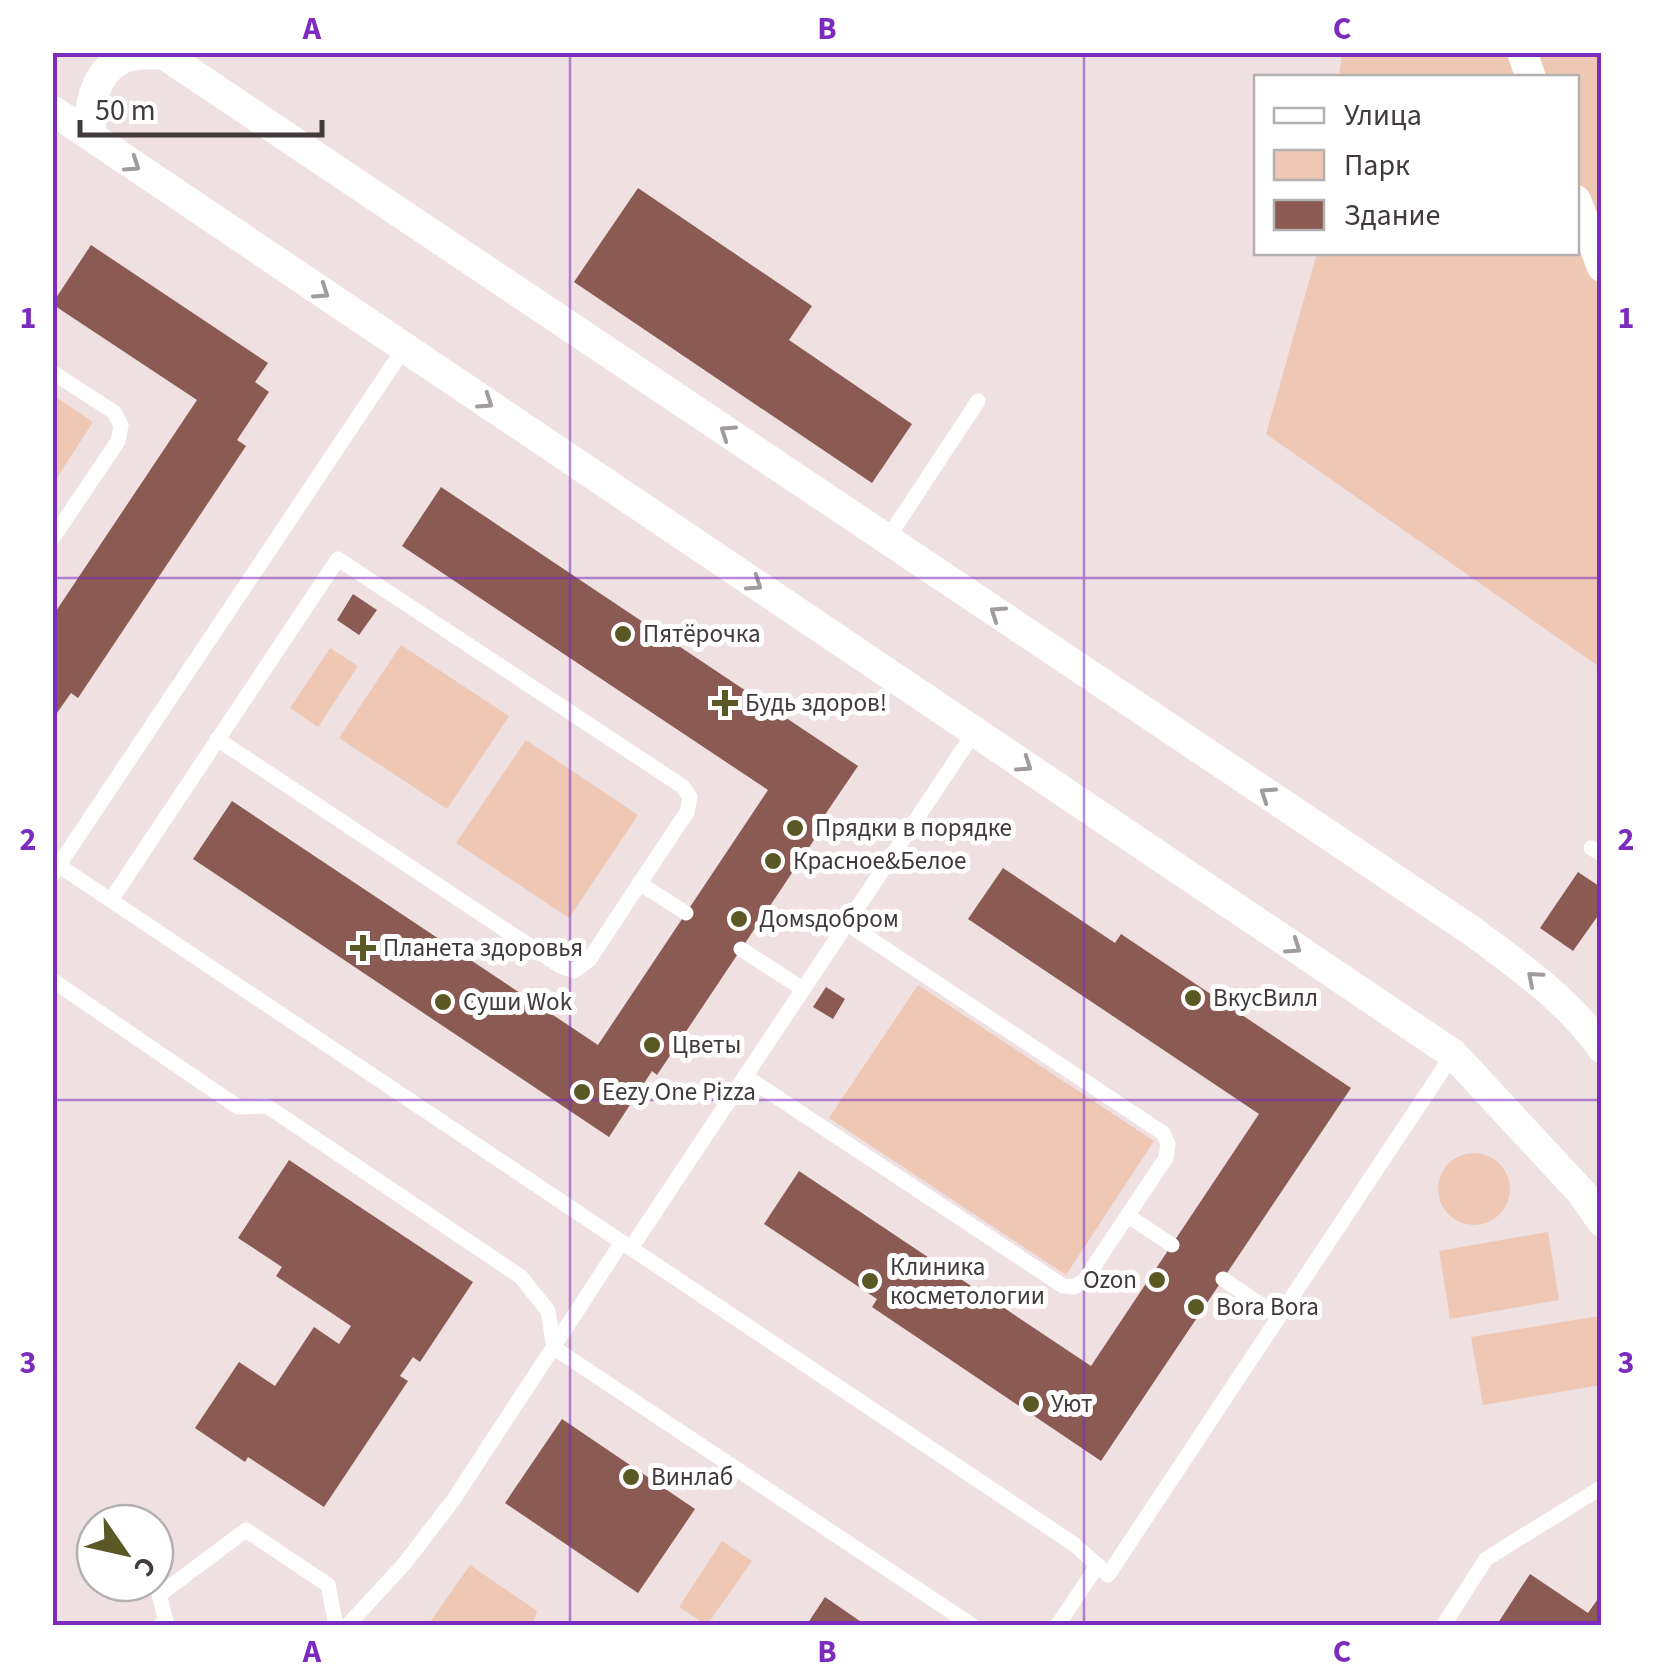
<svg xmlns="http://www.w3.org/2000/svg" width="1654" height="1678" viewBox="0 0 1654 1678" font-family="'Source Sans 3',sans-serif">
<rect width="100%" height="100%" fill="#efe0e2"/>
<path fill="#efc8b5" d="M1342,53H1601V668L1266,434L1317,253L1576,252V78L1339,77Z
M53,395L93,422L53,484Z
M401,645L509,716L447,809L339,738Z
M330,648L358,666L318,727L290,708Z
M526,740L638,815L569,918L456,843Z
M918,985L1154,1141L1066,1275L829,1118Z
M1438 1189a36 36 0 1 1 72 0a36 36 0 1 1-72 0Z
M1548,1232L1559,1300L1450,1319L1439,1251Z
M1599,1316L1601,1385L1483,1405L1471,1337Z
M722,1541L752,1561L707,1625L679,1607Z
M470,1565L537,1611L533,1625H428Z"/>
<path fill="#8a5a53" d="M638,188L812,306L789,340L912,424L872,483L574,282Z
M91,245L268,363L255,382L269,392L237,440L246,446L78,698L71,693L52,720V617L197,400L52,304Z
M441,487L858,766L820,822L824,825L657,1075L652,1071L609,1137L193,859L232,801L598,1045L768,790L402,546Z
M353,594L377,610L359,635L337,620Z
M1003,868L1115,943L1121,934L1351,1088L1101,1461L872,1307L877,1299L764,1224L799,1171L1091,1366L1259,1114L968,919Z
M1578,872L1602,888V910L1573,951L1540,928Z
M826,987L845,999L833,1019L813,1007Z
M289,1160L473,1282L420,1362L413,1357L400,1376L408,1381L324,1507L248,1457L245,1462L195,1428L239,1362L275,1386L314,1327L339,1344L351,1326L276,1276L282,1267L238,1238Z
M562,1419L695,1509L638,1593L505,1503Z
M1530,1574L1588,1613L1602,1593V1626H1496Z
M825,1597L867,1626H806Z"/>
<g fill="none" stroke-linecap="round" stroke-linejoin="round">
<path stroke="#fff" stroke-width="15" d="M52,372L114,412L121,425L118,441L52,539
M887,539L978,401
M1591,848L1602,854
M52,861L1075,1545L1108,1575L1453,1054
M52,875L405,347
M639,883L686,913
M111,900L338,559L682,786L690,797L687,812L589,960L574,971L560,966L217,739
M741,949L803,989
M52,980L238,1107L267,1106L521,1277L548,1311L554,1348L973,1626
M745,1076L1063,1286L1074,1287L1084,1281L1166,1158L1168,1144L1163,1133L846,923
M1128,1216L1172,1245
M631,1248L975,731
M1223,1279L1279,1317
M159,1626L166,1621L159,1595L246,1530L328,1585L336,1626
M347,1626L405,1563L454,1499L622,1242
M1057,1626L1098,1565
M1443,1626L1486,1559L1602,1487"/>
<path stroke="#fff" stroke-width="30" d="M160,52L1472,931C1519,966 1568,1000 1602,1048
M1522,52L1531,78
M52,110L1453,1054L1582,1193L1602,1222
M93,137C85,110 95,72 122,59C134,53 150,55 163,54
M1576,200L1602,267"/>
</g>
<defs><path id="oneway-chevron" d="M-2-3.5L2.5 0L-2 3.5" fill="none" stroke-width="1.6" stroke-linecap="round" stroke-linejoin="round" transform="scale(2.5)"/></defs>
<g stroke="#a09c9d">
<use href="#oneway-chevron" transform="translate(133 165) rotate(34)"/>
<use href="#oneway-chevron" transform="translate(322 292) rotate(34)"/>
<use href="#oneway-chevron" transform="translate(486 402) rotate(34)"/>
<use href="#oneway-chevron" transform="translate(727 432) rotate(-146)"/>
<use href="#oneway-chevron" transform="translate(755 584) rotate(34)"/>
<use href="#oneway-chevron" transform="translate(997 613) rotate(-146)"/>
<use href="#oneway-chevron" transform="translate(1025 765) rotate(34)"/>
<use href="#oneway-chevron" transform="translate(1267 794) rotate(-146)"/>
<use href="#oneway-chevron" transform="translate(1294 947) rotate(34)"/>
<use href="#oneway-chevron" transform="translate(1534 978) rotate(-139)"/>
</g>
<path fill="none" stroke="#7b2cbf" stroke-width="2.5" stroke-opacity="0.55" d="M570,52V1626M1084,52V1626M52,578H1602M52,1100H1602"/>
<g fill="#5a5926" stroke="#fff" stroke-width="4">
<circle cx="623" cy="634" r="10"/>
<path d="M720 688h10v10h10v10h-10v10h-10v-10h-10v-10h10z"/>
<circle cx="795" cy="828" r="10"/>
<circle cx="773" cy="861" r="10"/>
<circle cx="739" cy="919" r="10"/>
<path d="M358 933h10v10h10v10h-10v10h-10v-10h-10v-10h10z"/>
<circle cx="1193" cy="998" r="10"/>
<circle cx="443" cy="1002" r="10"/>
<circle cx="652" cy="1045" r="10"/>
<circle cx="582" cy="1092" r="10"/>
<circle cx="1157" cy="1280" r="10"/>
<circle cx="870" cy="1281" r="10"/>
<circle cx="1196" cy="1307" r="10"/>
<circle cx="1031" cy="1404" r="10"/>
<circle cx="631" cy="1477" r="10"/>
</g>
<g text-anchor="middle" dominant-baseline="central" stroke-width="10" stroke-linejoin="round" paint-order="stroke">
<g font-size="25" fill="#403a3b" stroke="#fff" text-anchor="start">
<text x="643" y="634">Пятёрочка</text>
<text x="745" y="703">Будь здоров!</text>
<text x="815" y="828">Прядки в порядке</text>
<text x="793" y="861">Красное&amp;Белое</text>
<text x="759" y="919">Домsдобром</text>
<text x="383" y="948">Планета здоровья</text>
<text x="1213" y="998">ВкусВилл</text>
<text x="463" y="1002">Суши Wok</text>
<text x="672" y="1045">Цветы</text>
<text x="602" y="1092">Eezy One Pizza</text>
<text x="890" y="1267">Клиника<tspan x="890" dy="29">косметологии</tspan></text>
<text x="1137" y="1280" text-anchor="end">Ozon</text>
<text x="1216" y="1307">Bora Bora</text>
<text x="1051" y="1404">Уют</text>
<text x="651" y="1477">Винлаб</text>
</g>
</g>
<rect width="1654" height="1678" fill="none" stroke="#ffffff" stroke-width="110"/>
<rect x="1254" y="75" width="325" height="180" fill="#ffffff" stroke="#b3b0b1" stroke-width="2.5"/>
<rect x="1274" y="108" width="50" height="15" fill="#ffffff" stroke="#b3b0b1" stroke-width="2.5"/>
<text x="1344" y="125" font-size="30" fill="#403a3b">Улица</text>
<rect x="1274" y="150" width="50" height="30" fill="#efc8b5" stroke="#b3b0b1" stroke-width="2.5"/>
<text x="1344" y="175" font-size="30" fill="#403a3b">Парк</text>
<rect x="1274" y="200" width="50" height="30" fill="#8a5a53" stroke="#b3b0b1" stroke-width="2.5"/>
<text x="1344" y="225" font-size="30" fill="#403a3b">Здание</text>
<g transform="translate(125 1553) rotate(124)"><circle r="48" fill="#ffffff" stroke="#b3b0b1" stroke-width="2.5"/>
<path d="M0-8L18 38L0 25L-18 38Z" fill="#5a5926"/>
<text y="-15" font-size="28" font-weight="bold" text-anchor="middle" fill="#403a3b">С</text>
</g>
<path d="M80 120v15h242v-15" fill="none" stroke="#403a3b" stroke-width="5"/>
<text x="95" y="120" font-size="30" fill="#403a3b" stroke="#ffffff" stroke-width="8" paint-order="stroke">50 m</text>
<rect x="55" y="55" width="1544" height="1568" fill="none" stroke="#7b2cbf" stroke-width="4"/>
<g font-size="32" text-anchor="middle" font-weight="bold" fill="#7b2cbf">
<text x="312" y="39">A</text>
<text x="827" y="39">B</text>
<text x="1342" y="39">C</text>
<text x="28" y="328">1</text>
<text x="1626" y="328">1</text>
<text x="28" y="850">2</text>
<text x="1626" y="850">2</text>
<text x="28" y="1373">3</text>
<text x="1626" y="1373">3</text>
<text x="312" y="1662">A</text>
<text x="827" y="1662">B</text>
<text x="1342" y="1662">C</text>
</g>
</svg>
